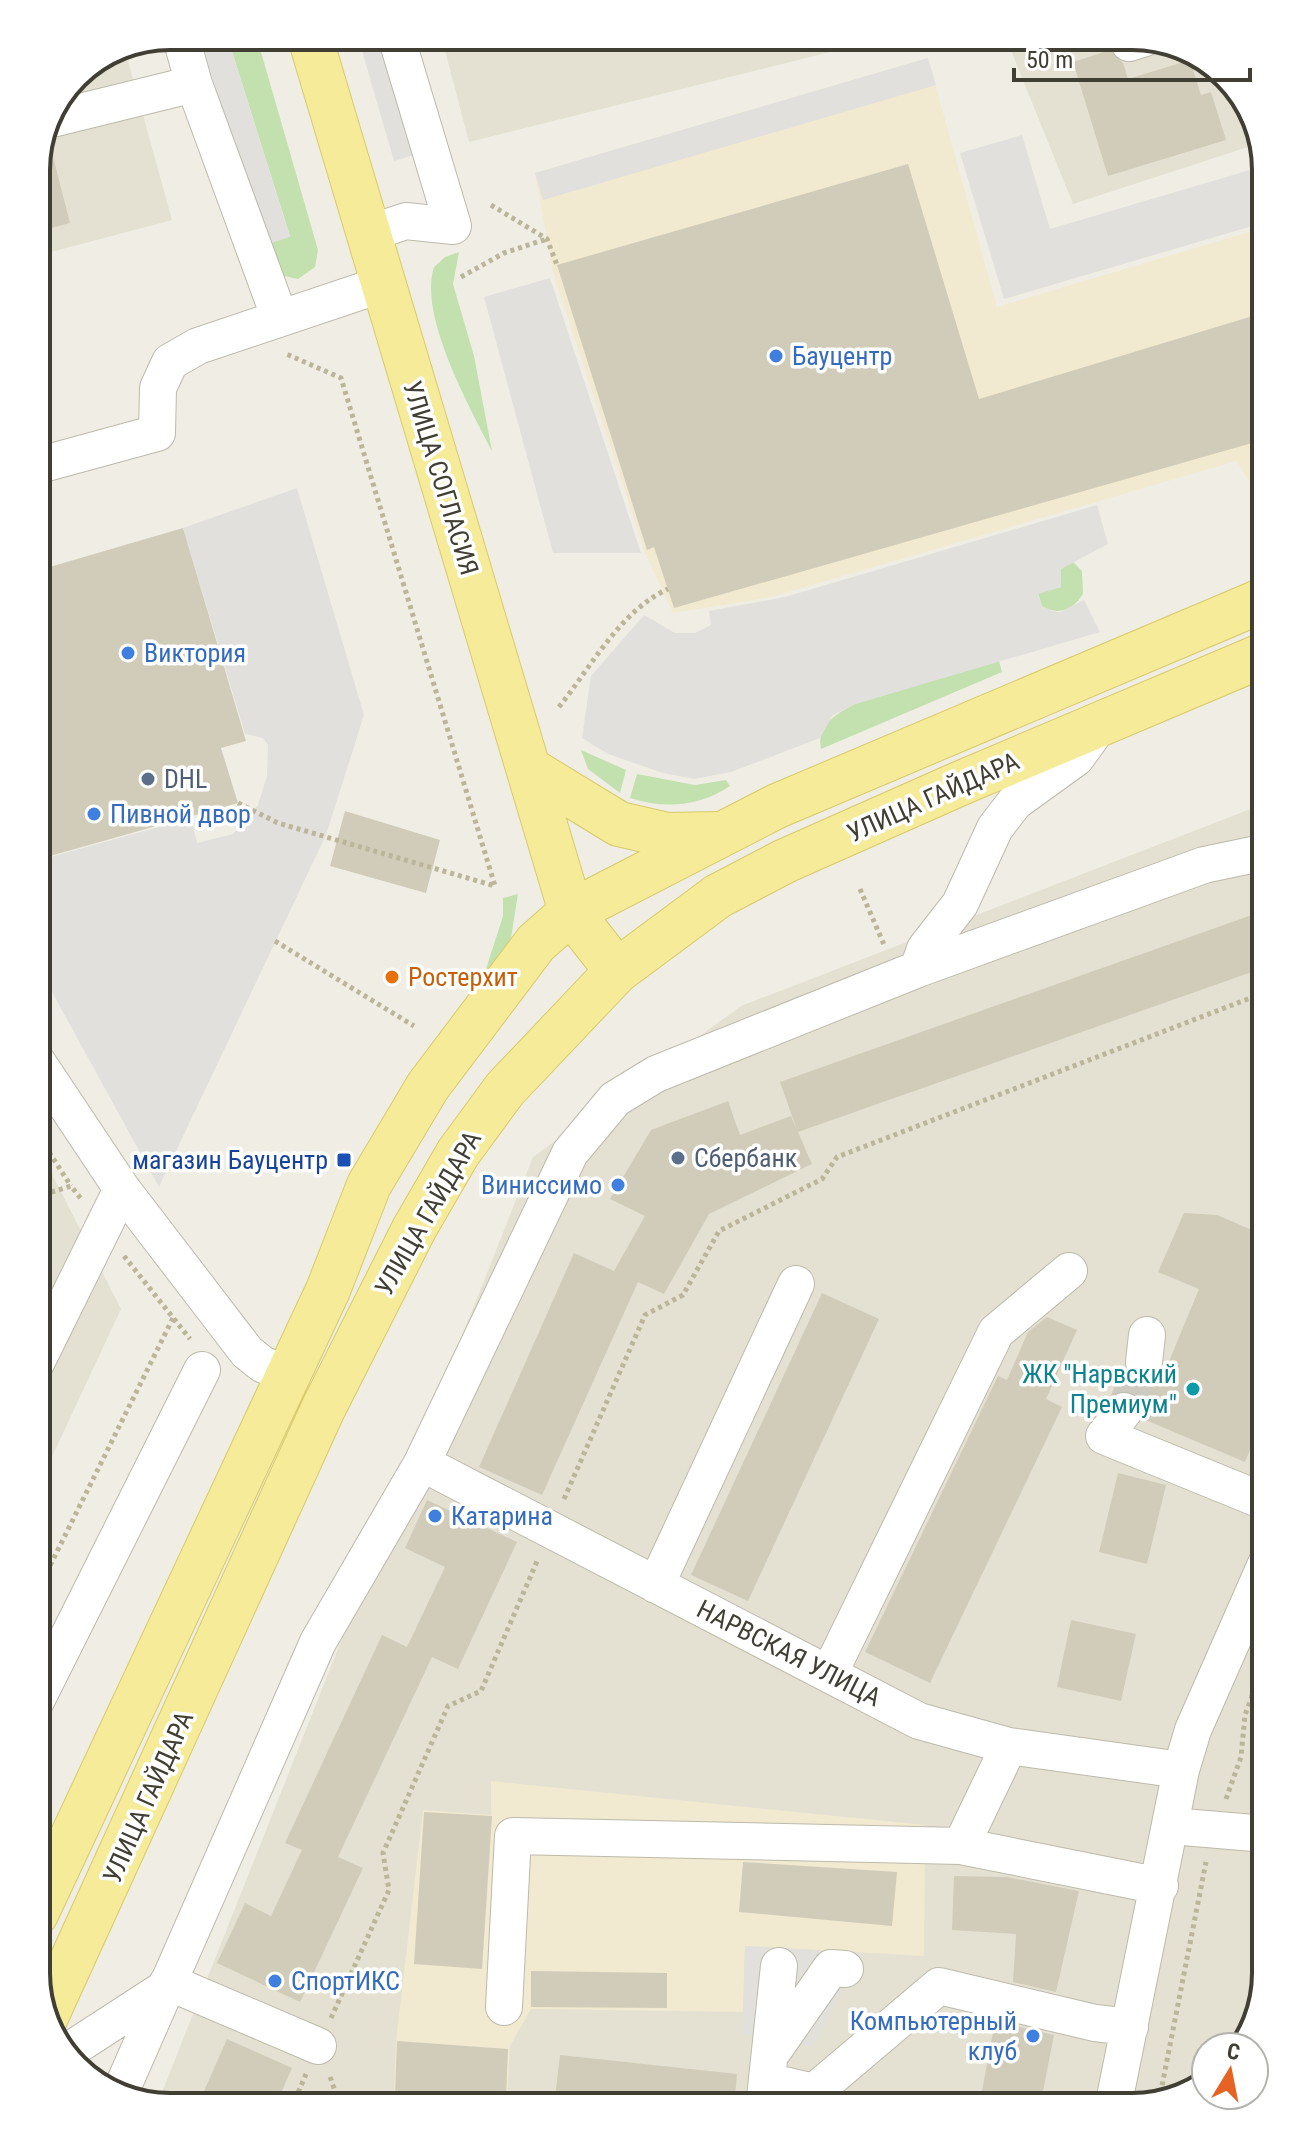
<svg xmlns="http://www.w3.org/2000/svg" width="1302" height="2143" viewBox="0 0 1302 2143" font-family="'Roboto Condensed',sans-serif">
<rect width="100%" height="100%" fill="#f0eee4"/>
<path fill="#e4e1d2" d="M1141,36L1207,59L1230,86L1248,147L1073,204L1006,38Z
M882,39L469,142L443,43Z
M119,46H124L172,220L36,256V162L76,75Z
M1266,803V1973L1244,2047H1206V2080L1192,2093L1132,2107L157,2105L533,1157L741,1006Z
M36,1143L121,1309L36,1491Z"/>
<path fill="#f1e9d0" d="M928,58L997,307L1266,227V488L1256,491L1236,461L771,597L673,613L646,555L553,273L535,173Z
M491,1781L925,1825L924,1956L745,1946L743,2012L531,2009L510,2046L507,2099L394,2094L396,2041L423,1810L491,1815Z"/>
<path fill="#c2e1af" d="M230,45H259L318,250L315,267L298,279L279,275L271,243L290,236Z
M459,252L453,284L474,356L492,451C470,408 418,315 434,267L445,257Z
M1072,561L1082,571L1083,594C1073,610 1058,616 1042,606L1038,593L1061,587V569Z
M999,661L1002,672L821,749C816,726 837,713 855,704Z
M581,750L626,770L620,793L588,769Z
M637,774L695,785L726,780L730,786C699,807 665,809 630,798Z
M518,894L511,938L492,970L486,969L503,916V898Z"/>
<path fill="#e1e0dc" d="M398,43L430,150L394,161L360,44Z
M202,45H230L290,237L265,245Z
M928,58L936,85L543,200L535,173Z
M1022,135L1050,229L1260,167L1266,188V222L1004,299L960,153Z
M550,278L641,553H553L484,297Z
M297,488L364,715L326,835L159,1187L36,963V861L191,818L197,843L233,834L258,805L267,776L268,745L263,738L245,734L183,528Z
M1097,505L1108,544L1061,569V587L1038,594L1042,606L1052,611L1060,612L1084,600L1100,632L855,704L833,715L820,738L731,772L694,779L663,773L608,754L582,738L591,676L644,615L675,633H695L711,625L709,611L785,597Z
M745,1946L863,1953L812,2046L743,2034Z"/>
<path fill="#d1ccba" d="M1110,50L1123,63L1128,79L1190,60L1201,95L1211,92L1226,140L1108,176L1073,62Z
M48,137L70,223L36,232V162Z
M908,164L979,399L1266,312V439L674,608L654,547L647,550L557,265Z
M183,528L246,741L221,748L238,803L36,860V571Z
M345,811L440,840L426,893L330,866Z
M1266,910V967L798,1132L812,1164L709,1214L664,1294L638,1282L542,1495L479,1467L574,1253L614,1271L645,1216L610,1199L651,1130L728,1101L740,1135L791,1116L797,1130L780,1082Z
M1184,1213L1217,1215L1266,1236V1412L1245,1462L1143,1419L1144,1404L1138,1395L1118,1391L1126,1372L1142,1383L1153,1381L1165,1371L1199,1289L1158,1272Z
M822,1293L879,1319L748,1601L691,1575Z
M1047,1317L1077,1330L1046,1399L1062,1407L930,1683L865,1652L998,1376L1007,1380L1028,1332Z
M1118,1473L1166,1485L1147,1564L1099,1552Z
M427,1500L517,1542L458,1669L432,1657L338,1857L363,1868L300,2002L217,1963L245,1903L271,1916L302,1850L285,1843L382,1635L407,1647L445,1567L405,1548Z
M1071,1620L1136,1634L1121,1701L1057,1687Z
M424,1812L492,1816L482,1969L414,1964Z
M743,1862L897,1872L892,1926L739,1912Z
M954,1876L1007,1877L1079,1891L1056,1992L1013,1982L1016,1934L952,1930Z
M531,1971L667,1973V2008L531,2007Z
M995,2021L1054,2035L1040,2107H979Z
M227,2039L292,2068L275,2107H197Z
M397,2041L508,2049L506,2098L395,2094Z
M560,2055L737,2074L734,2107H554Z"/>
<g fill="none" stroke-linecap="round" stroke-linejoin="round">
<path stroke="#cdcbc1" stroke-width="36" stroke-dasharray="36 18" stroke-linecap="butt" d="M1124,1411L1144,1362"/>
<defs>
<path id="minor" d="M398,43L453,226
M1129,43L1145,38
M194,84L279,316
M56,118L194,84L183,45
M367,234L406,221L453,226
M36,466L157,433L158,388L170,362L198,346L383,284
M918,969L925,949L960,904L995,828L1015,802L1076,758L1102,722
M36,1060L122,1189L247,1352L262,1364L287,1375
M1144,1362L1147,1335
M36,1363L122,1189
M1124,1411L1104,1436L1266,1502
M422,1463L919,1721L1009,1746L1181,1770
M656,1585L796,1284
M829,1674L996,1332L1069,1271
M36,1701L202,1370
M1171,1826L1266,1834
M961,1846L1160,1886
M168,1982L318,2046
M504,2007L513,1836L961,1846L1009,1746
M773,2051L831,1968L845,1969
M67,2052L164,1989
M767,2081L814,2092L939,1986L1095,2023L1130,2027
M120,2093L318,1642L422,1463L570,1153L615,1099L656,1074L918,969L1204,865L1266,852
M764,2107L779,1966
M1113,2107L1181,1770L1193,1730L1266,1564"/>
<path id="major" d="M312,44L571,912L617,971
M529,769L619,824L667,835L717,834
M36,1914L328,1290L369,1185L428,1086L536,943L571,912L777,806L1266,599
M46,2017L323,1409L414,1229L458,1153L505,1089L617,971L718,896L785,861L961,783L1266,654"/>
</defs>
<use href="#minor" stroke="#bdbaaa" stroke-width="38"/>
<use href="#major" stroke="#d8ca6a" stroke-width="46"/>
<path stroke="#bbb59a" stroke-width="5" stroke-dasharray="4 4" stroke-linecap="butt" d="M491,205L547,239L557,265
M461,277L504,253L547,239
M559,707C591,667 620,611 668,589
M238,803L278,823L495,886L341,378L284,353
M860,889L885,947
M275,941L414,1026
M36,1132L71,1186
M36,1197L71,1186L82,1200
M124,1256L190,1339
M564,1499L645,1315L683,1295L719,1231L822,1179L837,1157L1266,992
M36,1594L173,1318
M1226,1799L1241,1757L1245,1715L1266,1658
M331,2018L389,1890L383,1853L448,1706L481,1691L538,1559
M330,2077L341,2107
M1159,2101L1206,1862
M292,2107L306,2074"/>
<use href="#minor" stroke="#fff" stroke-width="36"/>
<use href="#major" stroke="#f5eb98" stroke-width="44"/>
</g>
<g fill="#3f7fe0" stroke="#fff" stroke-width="3">
<circle cx="776" cy="356" r="8"/>
<circle cx="128" cy="653" r="8"/>
<circle cx="94" cy="814" r="8"/>
<circle cx="618" cy="1185" r="8"/>
<circle cx="435" cy="1516" r="8"/>
<circle cx="275" cy="1981" r="8"/>
<circle cx="1033" cy="2036" r="8"/>
</g>
<g fill="#5c6f8a" stroke="#fff" stroke-width="3">
<circle cx="148" cy="779" r="8"/>
<circle cx="678" cy="1158" r="8"/>
</g>
<circle fill="#e8710a" stroke="#fff" stroke-width="3" cx="392" cy="977" r="8"/>
<rect fill="#1a4fb4" stroke="#fff" stroke-width="3" x="336" y="1152" width="16" height="16" rx="4"/>
<circle fill="#0f9aa8" stroke="#fff" stroke-width="3" cx="1193" cy="1389" r="8"/>
<g text-anchor="middle" dominant-baseline="central" stroke-width="7" stroke-linejoin="round" paint-order="stroke">
<g font-size="26" fill="#366cbe" stroke="#fff" text-anchor="start">
<text x="792" y="356">Бауцентр</text>
<text x="144" y="653">Виктория</text>
<text x="110" y="814">Пивной двор</text>
<text x="602" y="1185" text-anchor="end">Виниссимо</text>
<text x="451" y="1516">Катарина</text>
<text x="291" y="1981">СпортИКС</text>
<text x="1017" y="2021" text-anchor="end">Компьютерный<tspan x="1017" dy="30">клуб</tspan></text>
</g>
<g font-size="26" fill="#413f34" stroke="#fff">
<text transform="translate(441 478) rotate(73)">УЛИЦА СОГЛАСИЯ</text>
<text transform="translate(933 797) rotate(-24)">УЛИЦА ГАЙДАРА</text>
<text transform="translate(428 1213) rotate(-60)">УЛИЦА ГАЙДАРА</text>
<text transform="translate(789 1653) rotate(27)">НАРВСКАЯ УЛИЦА</text>
<text transform="translate(148 1797) rotate(-66)">УЛИЦА ГАЙДАРА</text>
</g>
<g font-size="26" fill="#4e5e75" stroke="#fff" text-anchor="start">
<text x="164" y="779">DHL</text>
<text x="694" y="1158">Сбербанк</text>
</g>
<g font-size="26" fill="#c56008" stroke="#fff" text-anchor="start">
<text x="408" y="977">Ростерхит</text>
</g>
<g font-size="26" fill="#164399" stroke="#fff" text-anchor="end">
<text x="328" y="1160">магазин Бауцентр</text>
</g>
<g font-size="26" fill="#0d838f" stroke="#fff" text-anchor="end">
<text x="1177" y="1374">ЖК "Нарвский<tspan x="1177" dy="30">Премиум"</tspan></text>
</g>
</g>
<path d="M0 0H1302V2143H0ZM170 50H1132A120 120 0 0 1 1252 170V1973A120 120 0 0 1 1132 2093H170A120 120 0 0 1 50 1973V170A120 120 0 0 1 170 50Z" fill="#fff" fill-rule="evenodd"/>
<path fill="none" stroke="#413f34" stroke-width="4" d="M170 50H1132A120 120 0 0 1 1252 170V1973A120 120 0 0 1 1132 2093H170A120 120 0 0 1 50 1973V170A120 120 0 0 1 170 50Z"/>
<g transform="translate(1230 2071) rotate(10)"><circle r="38" fill="#ffffff" stroke="#b3b2ae" stroke-width="2"/>
<path d="M0-6L14 30L0 20L-14 30Z" fill="#e76324"/>
<text y="-12" font-size="22" font-weight="bold" text-anchor="middle" fill="#413f34">С</text>
</g>
<path d="M1014 68v12h236v-12" fill="none" stroke="#413f34" stroke-width="4"/>
<text x="1026" y="68" font-size="24" fill="#413f34" stroke="#ffffff" stroke-width="6" paint-order="stroke">50 m</text>
</svg>
